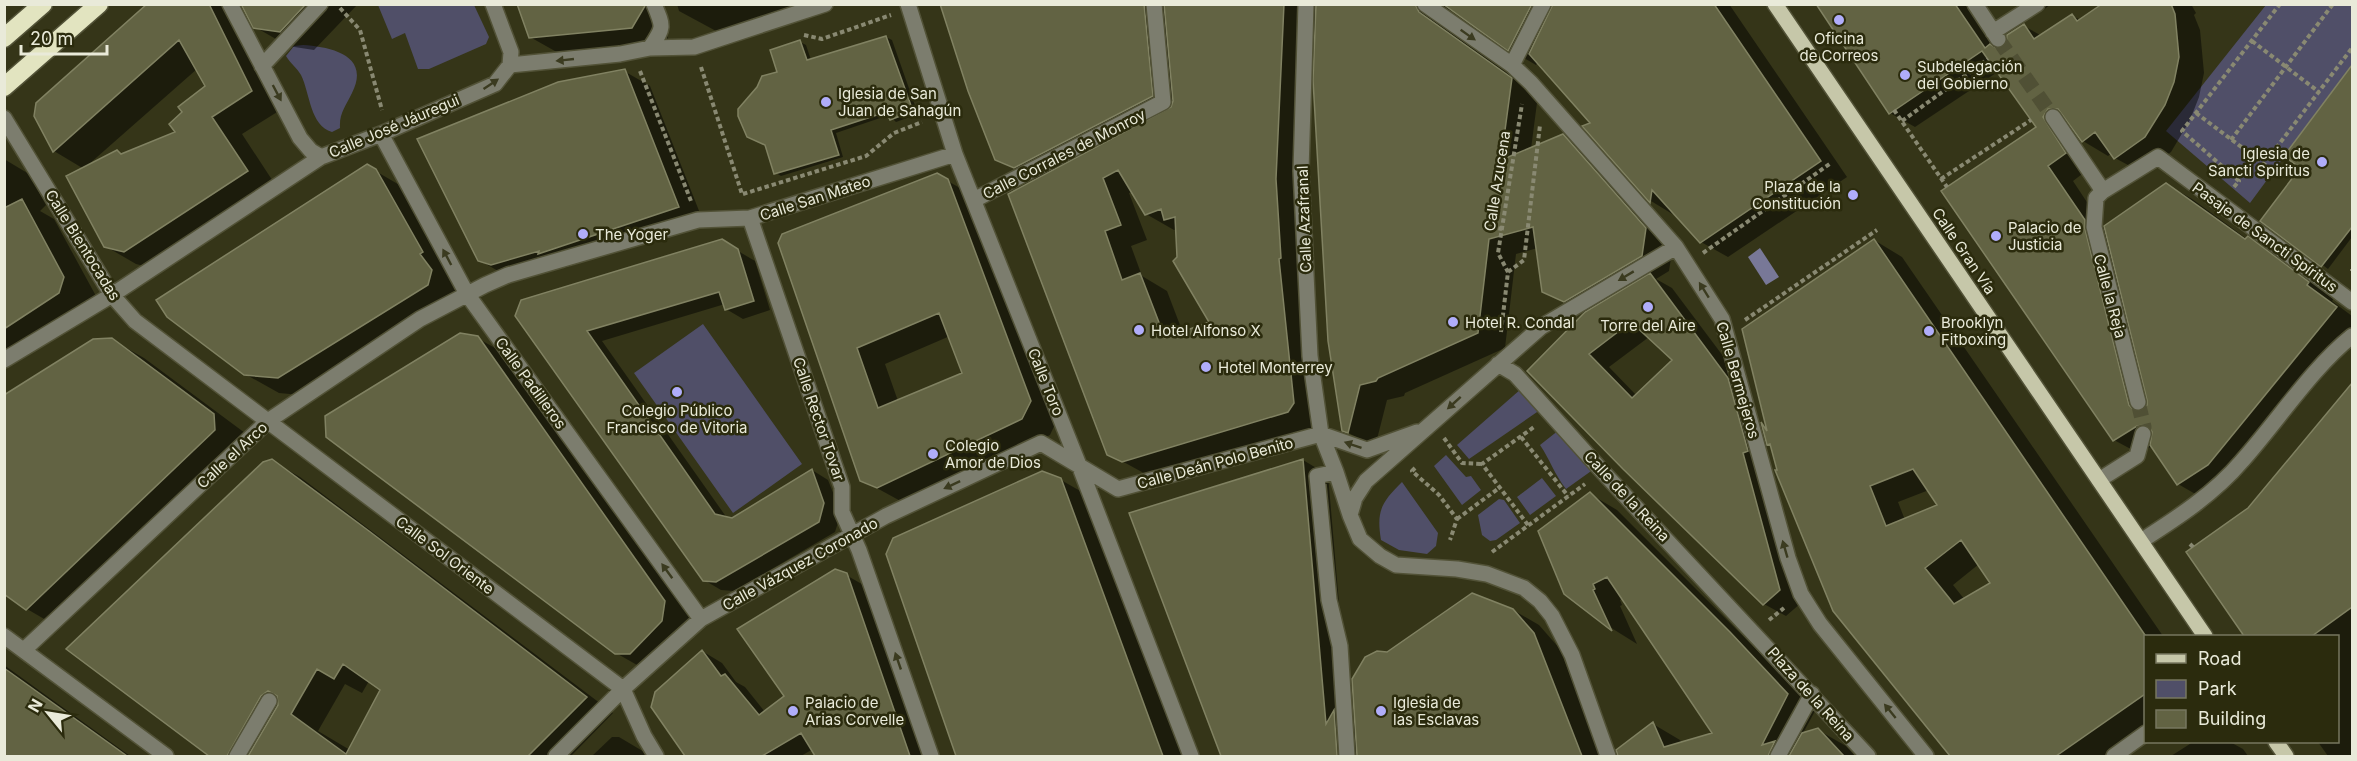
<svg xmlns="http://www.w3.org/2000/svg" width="2357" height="761" viewBox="0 0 2357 761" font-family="Inter,sans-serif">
<rect width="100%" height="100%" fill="#353518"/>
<path fill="#504f68" d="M378,5H474L489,37L486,44L429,69H418L405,33L392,39Z
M2266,5H2352V65L2250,203L2166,131Z
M303,45C331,47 371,55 352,93C346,106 339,113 340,128L332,132C310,126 310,93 301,75C297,68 290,63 286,56L294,46Z
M703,324L802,464L733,513L634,373Z
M1521,389L1540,410L1469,459L1457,445Z
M1559,430L1594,469L1566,489C1555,475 1550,460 1540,445Z
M1446,455L1466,477L1471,476L1481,490L1462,505L1434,466Z
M1542,478L1556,496L1530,515L1517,497Z
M1402,482L1438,533L1436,546L1427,554L1399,550L1381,540C1376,510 1382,502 1402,482Z
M1499,499L1504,500L1520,523L1496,540L1490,541L1482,535L1478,515Z"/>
<path fill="#787897" d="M1760,248L1779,277L1766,285L1748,257Z"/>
<path fill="#0007" fill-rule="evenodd" d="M149,4H230L282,109L242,134L278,189L156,269L136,264L105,246L84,169L54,151L36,116ZM197,69L207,86L177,132L122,155L88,165Z
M246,4H358L314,50L288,46L255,27Z
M518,4H653L671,45L562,55L530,37Z
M677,4H829L729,38L679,11Z
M942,4H1729L1847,177L1728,257L1701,242L1679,218L1651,201L1584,126L1592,123L1538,62L1536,65L1509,49L1454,11L1448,10L1442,20L1446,29L1538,95L1531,149L1563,136L1590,151L1673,245L1669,271L1656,279L1672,288L1750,392L1801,603L1786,616L1764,604L1529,371L1586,314L1543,291L1538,248L1516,254L1505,348L1405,393L1404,396L1387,400L1375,447L1343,430L1316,37H1310L1303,195L1315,427L1151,477L1109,454L1036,180L996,159ZM1133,192L1146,214L1174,230L1177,229L1211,322L1183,333L1167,291L1142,276L1131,246L1147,240L1129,193ZM1649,337L1674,360L1637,396L1609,367Z
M1816,4H1969L2000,49H2004L2024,26L2042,36L2072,16L2081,20L2112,4H2191L2196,13L2194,15L2200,30L2204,73L2199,97L2190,120L2171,152L2141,172L2115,158L2112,153L2108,156L2083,141L2072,125L2068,134L2090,168L2073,181L2104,228L2166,184L2192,199L2247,239L2273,253L2334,298L2332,301L2352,316V333L2204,499L2178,484L2152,446L2140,454L2114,440L2038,128L1999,71L1915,127L1890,113Z
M2022,4H2051L2042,11H2033Z
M886,37L892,40L918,114L896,122L889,115L836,133L843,157L781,176L776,173L779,73L800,42L806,45L811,60Z
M2352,67V237L2328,269L2262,220L2303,168L2286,156Z
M624,71L650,86L703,221L565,268L561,266L505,275L479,260Z
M4,159L29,174L46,205L40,211L54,219L96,296L92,312L4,368Z
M367,166L408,190L455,271L461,303L311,396L279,393L245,374Z
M937,175L976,197L1058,418L1050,435L906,504L862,480L780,243ZM950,336L964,374L898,401L885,364Z
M1874,240L1902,257L2163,636H2146V730L2107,756H1952L1834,610L1779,470L1773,446L1768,444L1763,425L1768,428ZM1929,490L1940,506L1905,520L1898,502ZM1979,564L1992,583L1965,600L1953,585Z
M721,241L755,261L770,310L743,319L726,309L725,304L602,341L727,518L732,519L812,470L828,480L841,513L835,532L734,591L721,590L704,580L517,316Z
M477,338L506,354L693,618L689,636L658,669H644L616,653Z
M112,340L144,358L245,433L58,627L27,609Z
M2352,385V756H2328L2318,742H2338V636H2246L2188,552L2249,509Z
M1303,460L1328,475L1349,720L1356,724L1387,654L1513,610L1539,625L1560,649L1601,756H1340L1338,728H1335L1337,756H1284L1279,748L1266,756H1226L1221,754Z
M272,461L300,477L613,713L571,756H209L68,648ZM369,681L382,690L350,750L318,731L345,684L362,693Z
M1061,480L1089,496L1184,756H958L888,554Z
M1590,494L1617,510L1757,650L1815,711L1802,735L1818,730L1846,746L1855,756H1629L1625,746L1653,724L1680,740L1682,743L1714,734L1623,598L1620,600L1622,605L1620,606L1637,644L1613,629L1565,593Z
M846,575L867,587L926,756H817L813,749L801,756H687L652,706L702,651L722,663L736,682L745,687L765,712L787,696Z
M4,665L130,756H4Z
M612,737H619L651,756H592Z
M2193,742H2230L2243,749L2248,756H2171Z"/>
<path fill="#626343" stroke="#818262" stroke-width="1.5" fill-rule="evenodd" d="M147,4H209L252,91L212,117L248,171L124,252L104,247L66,176L117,150L121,154L175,132L169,124L182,112L178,107L205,86L179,40L53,152L34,116L36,103Z
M243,4H306L280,32L253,28L242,6Z
M517,4H644L645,6L632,28L529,38Z
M940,4H1144L1153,96L1014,168L995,160L968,91Z
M1164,4H1284L1276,179L1281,258L1279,259L1294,403L1288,412L1122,462L1107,455L1008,194L1171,107L1173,101ZM1118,170L1145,215L1161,209L1164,220L1175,217L1177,257L1173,261L1209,322L1165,338L1140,273L1122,280L1105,231L1121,225L1103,178Z
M1316,4H1415L1419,12L1512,78L1501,160L1563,134L1646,228L1642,256L1564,302L1542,292L1533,227L1489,239L1478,333L1378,378L1376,381L1360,385L1348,433L1342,431L1328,341L1313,80Z
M1443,4H1532L1508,51Z
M1553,4H1714L1821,161L1700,243L1652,190L1650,203L1582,126L1590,123L1529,54Z
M1816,4H1955L1985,48L1990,44L1998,49L2006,44L2007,35L2024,24L2034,39L2072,14L2077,21L2102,4H2171L2175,14L2179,57L2174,82L2165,105L2145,137L2114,159L2095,132L2082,142L2058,109H2048L2043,117L2066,153L2048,166L2085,220V229L2129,405L2135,411H2141L2147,405V400L2104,226L2166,183L2245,239L2248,236L2309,282L2307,285L2337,307L2208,465L2177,485L2150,445L2152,432L2149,427L2145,425L2137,426L2113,441L1941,191L2036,127L1982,51L1889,114Z
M886,36L913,111L890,120L886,112L831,130L839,155L774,174L765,145L747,137L738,116V109L757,87L762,76L777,72L770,50L800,40L807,60Z
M2352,65V227L2321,267L2260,221L2300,168L2284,156Z
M625,69L679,207L538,254L539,251L491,265L478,261L417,139L558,82Z
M367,164L376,169L423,252L420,254L432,270L428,285L278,378L244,375L167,317L156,300Z
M937,173L948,179L1031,401L1022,419L877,488L860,481L778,243L782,234ZM939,313L962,373L878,408L857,348Z
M22,199L64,277L59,293L4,329V208Z
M722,239L738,249L754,301L725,310L719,292L587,331L715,514L732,518L812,469L824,503L819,522L716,582L703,581L515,316L521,300Z
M1874,239L2145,635V694L2056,756H1950L1833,611L1775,470H1777L1770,444L1767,445L1761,422L1767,431L1742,329ZM1913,469L1937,505L1886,526L1870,486ZM1961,540L1990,583L1954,604L1925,568Z
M1650,273L1728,378L1748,451L1743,453L1780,590L1763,605L1623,469L1527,371L1585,312ZM1631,322L1672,360L1632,398L1589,354Z
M460,333L478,336L665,601L662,621L630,654H615L326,437L325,416Z
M112,338L214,414L215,430L26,610L4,594V395L93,339Z
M2352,383V607L2312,636H2244L2186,552L2248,508Z
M272,459L369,531L587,697L528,756H248L278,705L277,696L268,691L261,696L227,756H209L66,649L263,462ZM343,664L380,690L346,754L291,714L317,669L334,679Z
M1303,459L1326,724L1334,710L1337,756H1221L1129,513Z
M1042,471L1061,478L1163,756H956L886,554L893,538Z
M1590,492L1730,632L1788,694L1762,745L1775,741L1768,756H1618L1616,750L1653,722L1664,747L1712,733L1607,577L1593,584L1595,589L1593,590L1612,631L1564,594L1538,531Z
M835,569L847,573L910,756H815L801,733L762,756H685L651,707L655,692L702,650L721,676L725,674L759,715L784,696L737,629Z
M1472,593L1513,609L1534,633L1582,756H1357L1352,679L1365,657L1377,651L1387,652Z
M4,668L127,756H4Z
M1818,728L1844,756H1789L1802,733Z"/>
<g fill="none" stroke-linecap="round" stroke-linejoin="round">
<path stroke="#505035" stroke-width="15" stroke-dasharray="15 8" stroke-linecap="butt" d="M1998,39L2053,117
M2138,402L2144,427L2143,434"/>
<defs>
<path id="minor" d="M230,4L300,138L311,151L321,157
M493,4L511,52L510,65
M908,4L955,154L1079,465L1191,756
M1306,4L1301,171L1310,356L1321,434L1336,472L1350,515L1360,539L1380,556L1396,565L1457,569L1487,574L1524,588L1540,601L1552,616L1572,655L1608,756
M1425,4L1512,65L1531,83L1676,247L1722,319L1788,558L1801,594L1820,624L1926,756
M1975,4L1998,39
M1993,32L2037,4
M650,48C664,27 664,28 654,4
M1512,65L1543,4
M262,66L320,4
M2053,117L2103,191L2096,198L2094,227L2138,402
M4,118L112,295L135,321L623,689L644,736L656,756
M381,134L467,294L701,619
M2103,191L2158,157L2352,302
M974,200L1163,102L1154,4
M750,218L842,487V512L859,550L931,756
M4,360L112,295L321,157L381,134L495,84L510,65L620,54L650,48L694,47L825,4
M1498,364L1515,374L1602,471L1868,756
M1321,434L1367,450L1417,432
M1336,472L1317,476L1329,600L1340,646L1347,756
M2099,480L2137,456L2143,434
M1350,515L1355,498L1366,481L1541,327L1676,247
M2141,541C2177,518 2214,494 2242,461C2277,422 2312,368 2352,336
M4,636L166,756
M24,650L268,421L420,319L485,285L508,275L698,220L750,218L955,154
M237,756L269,701
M556,756L623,689L701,619L886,516L1041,443L1118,489L1321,434
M1778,756L1812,694
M2114,756L2146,733"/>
<path id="major" d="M1775,4L2205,636
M2276,742L2286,756"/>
<path id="highway" d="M4,38L43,4
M4,87L99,4"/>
</defs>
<use href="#minor" stroke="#525237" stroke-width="18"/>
<use href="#major" stroke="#525237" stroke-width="18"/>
<use href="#highway" stroke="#525237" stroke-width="21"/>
<path stroke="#898972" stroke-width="4" stroke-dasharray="4.5 3" stroke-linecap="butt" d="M340,8L360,30L382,110
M804,35L822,39L891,15
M2252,41L2319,92
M701,67L742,194
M640,71L691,201
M1894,110L1947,187
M2196,113L2264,164L2352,48
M1902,121L1988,59
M2231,140L2333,4
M1941,179L2031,120
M2234,187L2239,181L2182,131L2280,4
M743,194L866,156L894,133L922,122
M1491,227L1502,229
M1703,253L1831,163
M2352,269V271
M1508,272L1524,260L1540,125
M1745,320L1877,230
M1501,332L1508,272L1498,253L1522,104
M1521,437L1568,496
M1444,438L1462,463L1482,464
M1415,468L1412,471L1439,495L1457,519L1450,540
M1457,519L1499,488
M1528,525L1482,464L1534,427
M2190,544L2193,547
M1492,552L1585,484
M1769,620L1784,608"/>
<use href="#minor" stroke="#7c7d6e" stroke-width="15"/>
<use href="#major" stroke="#c6c7a9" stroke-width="15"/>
<use href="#highway" stroke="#e2e4c0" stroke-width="18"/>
</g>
<defs><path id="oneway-solid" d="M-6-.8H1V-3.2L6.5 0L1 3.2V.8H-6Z" transform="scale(1.5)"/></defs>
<g fill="#3b3b20">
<use href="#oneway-solid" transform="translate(1468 35) rotate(35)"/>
<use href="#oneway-solid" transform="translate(565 60) rotate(174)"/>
<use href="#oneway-solid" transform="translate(491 84) rotate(-34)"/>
<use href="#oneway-solid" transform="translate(277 93) rotate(62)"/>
<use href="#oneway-solid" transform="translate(447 257) rotate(-118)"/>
<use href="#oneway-solid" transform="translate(1626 276) rotate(149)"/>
<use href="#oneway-solid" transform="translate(1704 290) rotate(-122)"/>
<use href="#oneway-solid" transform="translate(1454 403) rotate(138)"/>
<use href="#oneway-solid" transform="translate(1353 445) rotate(-161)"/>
<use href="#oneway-solid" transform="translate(952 485) rotate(155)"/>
<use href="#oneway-solid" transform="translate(1785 549) rotate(-106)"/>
<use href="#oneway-solid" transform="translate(667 571) rotate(-126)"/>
<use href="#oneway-solid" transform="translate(898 661) rotate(-109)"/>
<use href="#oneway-solid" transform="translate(1890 711) rotate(-129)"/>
</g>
<g fill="#b0adfa" stroke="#2b2b0d" stroke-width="2">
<circle cx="1839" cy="20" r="6"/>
<circle cx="1905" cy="75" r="6"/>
<circle cx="826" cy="102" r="6"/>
<circle cx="2322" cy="162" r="6"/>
<circle cx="1853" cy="195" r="6"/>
<circle cx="583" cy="234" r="6"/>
<circle cx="1996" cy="236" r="6"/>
<circle cx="1648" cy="307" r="6"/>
<circle cx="1453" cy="322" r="6"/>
<circle cx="1139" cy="330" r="6"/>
<circle cx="1929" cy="331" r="6"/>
<circle cx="1206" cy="367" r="6"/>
<circle cx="677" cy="392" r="6"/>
<circle cx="933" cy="454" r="6"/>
<circle cx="793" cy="711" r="6"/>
<circle cx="1381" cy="711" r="6"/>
</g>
<g text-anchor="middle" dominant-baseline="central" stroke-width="5" stroke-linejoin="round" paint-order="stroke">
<g font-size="15" fill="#e9ead9" stroke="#2b2b0d" text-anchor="start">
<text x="1839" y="38" text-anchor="middle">Oficina<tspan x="1839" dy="17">de Correos</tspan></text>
<text x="1917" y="66">Subdelegación<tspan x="1917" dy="17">del Gobierno</tspan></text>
<text x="838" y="93">Iglesia de San<tspan x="838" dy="17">Juan de Sahagún</tspan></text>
<text x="2310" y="153" text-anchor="end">Iglesia de<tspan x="2310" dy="17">Sancti Spiritus</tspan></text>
<text x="1841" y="186" text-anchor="end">Plaza de la<tspan x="1841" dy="17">Constitución</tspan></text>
<text x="2008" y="227">Palacio de<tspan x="2008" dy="17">Justicia</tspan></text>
<text x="595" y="234">The Yoger</text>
<text x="1465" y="322">Hotel R. Condal</text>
<text x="1941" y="322">Brooklyn<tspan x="1941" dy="17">Fitboxing</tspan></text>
<text x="1648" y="325" text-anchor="middle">Torre del Aire</text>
<text x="1151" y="330">Hotel Alfonso X</text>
<text x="1218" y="367">Hotel Monterrey</text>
<text x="677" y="410" text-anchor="middle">Colegio Público<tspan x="677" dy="17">Francisco de Vitoria</tspan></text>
<text x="945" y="445">Colegio<tspan x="945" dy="17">Amor de Dios</tspan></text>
<text x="805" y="702">Palacio de<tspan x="805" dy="17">Arias Corvelle</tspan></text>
<text x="1393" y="702">Iglesia de<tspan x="1393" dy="17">las Esclavas</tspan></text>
</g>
<g font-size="15" fill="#e9ead9" stroke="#2b2b0d">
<text transform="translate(394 126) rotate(-23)">Calle José Jáuregui</text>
<text transform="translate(1064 154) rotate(-27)">Calle Corrales de Monroy</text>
<text transform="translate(1497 181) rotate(-81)">Calle Azucena</text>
<text transform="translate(815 198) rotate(-18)">Calle San Mateo</text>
<text transform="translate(1304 219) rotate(-92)">Calle Azafranal</text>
<text transform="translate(2265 237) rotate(36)">Pasaje de Sancti Spíritus</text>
<text transform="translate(83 245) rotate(58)">Calle Bientocadas</text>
<text transform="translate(1964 251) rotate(56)">Calle Gran Vía</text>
<text transform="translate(2110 296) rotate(75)">Calle la Reja</text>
<text transform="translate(1738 380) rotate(74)">Calle Bermejeros</text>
<text transform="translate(1046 382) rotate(68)">Calle Toro</text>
<text transform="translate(531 383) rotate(54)">Calle Padilleros</text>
<text transform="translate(819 419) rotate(71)">Calle Rector Tovar</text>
<text transform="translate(232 455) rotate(-43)">Calle el Arco</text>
<text transform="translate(1215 463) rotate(-15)">Calle Deán Polo Benito</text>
<text transform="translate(1627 496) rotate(47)">Calle de la Reina</text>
<text transform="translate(445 555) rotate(37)">Calle Sol Oriente</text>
<text transform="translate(800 564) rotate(-29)">Calle Vázquez Coronado</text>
<text transform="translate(1811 694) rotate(48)">Plaza de la Reina</text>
</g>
</g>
<rect width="2357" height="761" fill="none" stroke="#e9ead9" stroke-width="12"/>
<rect x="2144" y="635" width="195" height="108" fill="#2b2b0d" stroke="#77775f" stroke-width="1.5"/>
<rect x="2156" y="654" width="30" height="9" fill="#c6c7a9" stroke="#77775f" stroke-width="1.5"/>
<text x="2198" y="665" font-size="18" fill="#e9ead9">Road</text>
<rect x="2156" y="680" width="30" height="18" fill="#504f68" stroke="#77775f" stroke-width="1.5"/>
<text x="2198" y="695" font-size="18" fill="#e9ead9">Park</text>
<rect x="2156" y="710" width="30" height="18" fill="#626343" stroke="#77775f" stroke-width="1.5"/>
<text x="2198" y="725" font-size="18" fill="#e9ead9">Building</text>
<g transform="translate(48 713) rotate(300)" stroke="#2b2b0d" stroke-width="4.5" paint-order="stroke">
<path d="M0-4.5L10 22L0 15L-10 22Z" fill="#e9ead9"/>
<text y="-9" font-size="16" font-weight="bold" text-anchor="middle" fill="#e9ead9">N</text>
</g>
<path d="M21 45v9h86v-9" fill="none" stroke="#e9ead9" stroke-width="3"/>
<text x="30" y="45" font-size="18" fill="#e9ead9" stroke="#2b2b0d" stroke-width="4.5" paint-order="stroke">20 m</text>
</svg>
